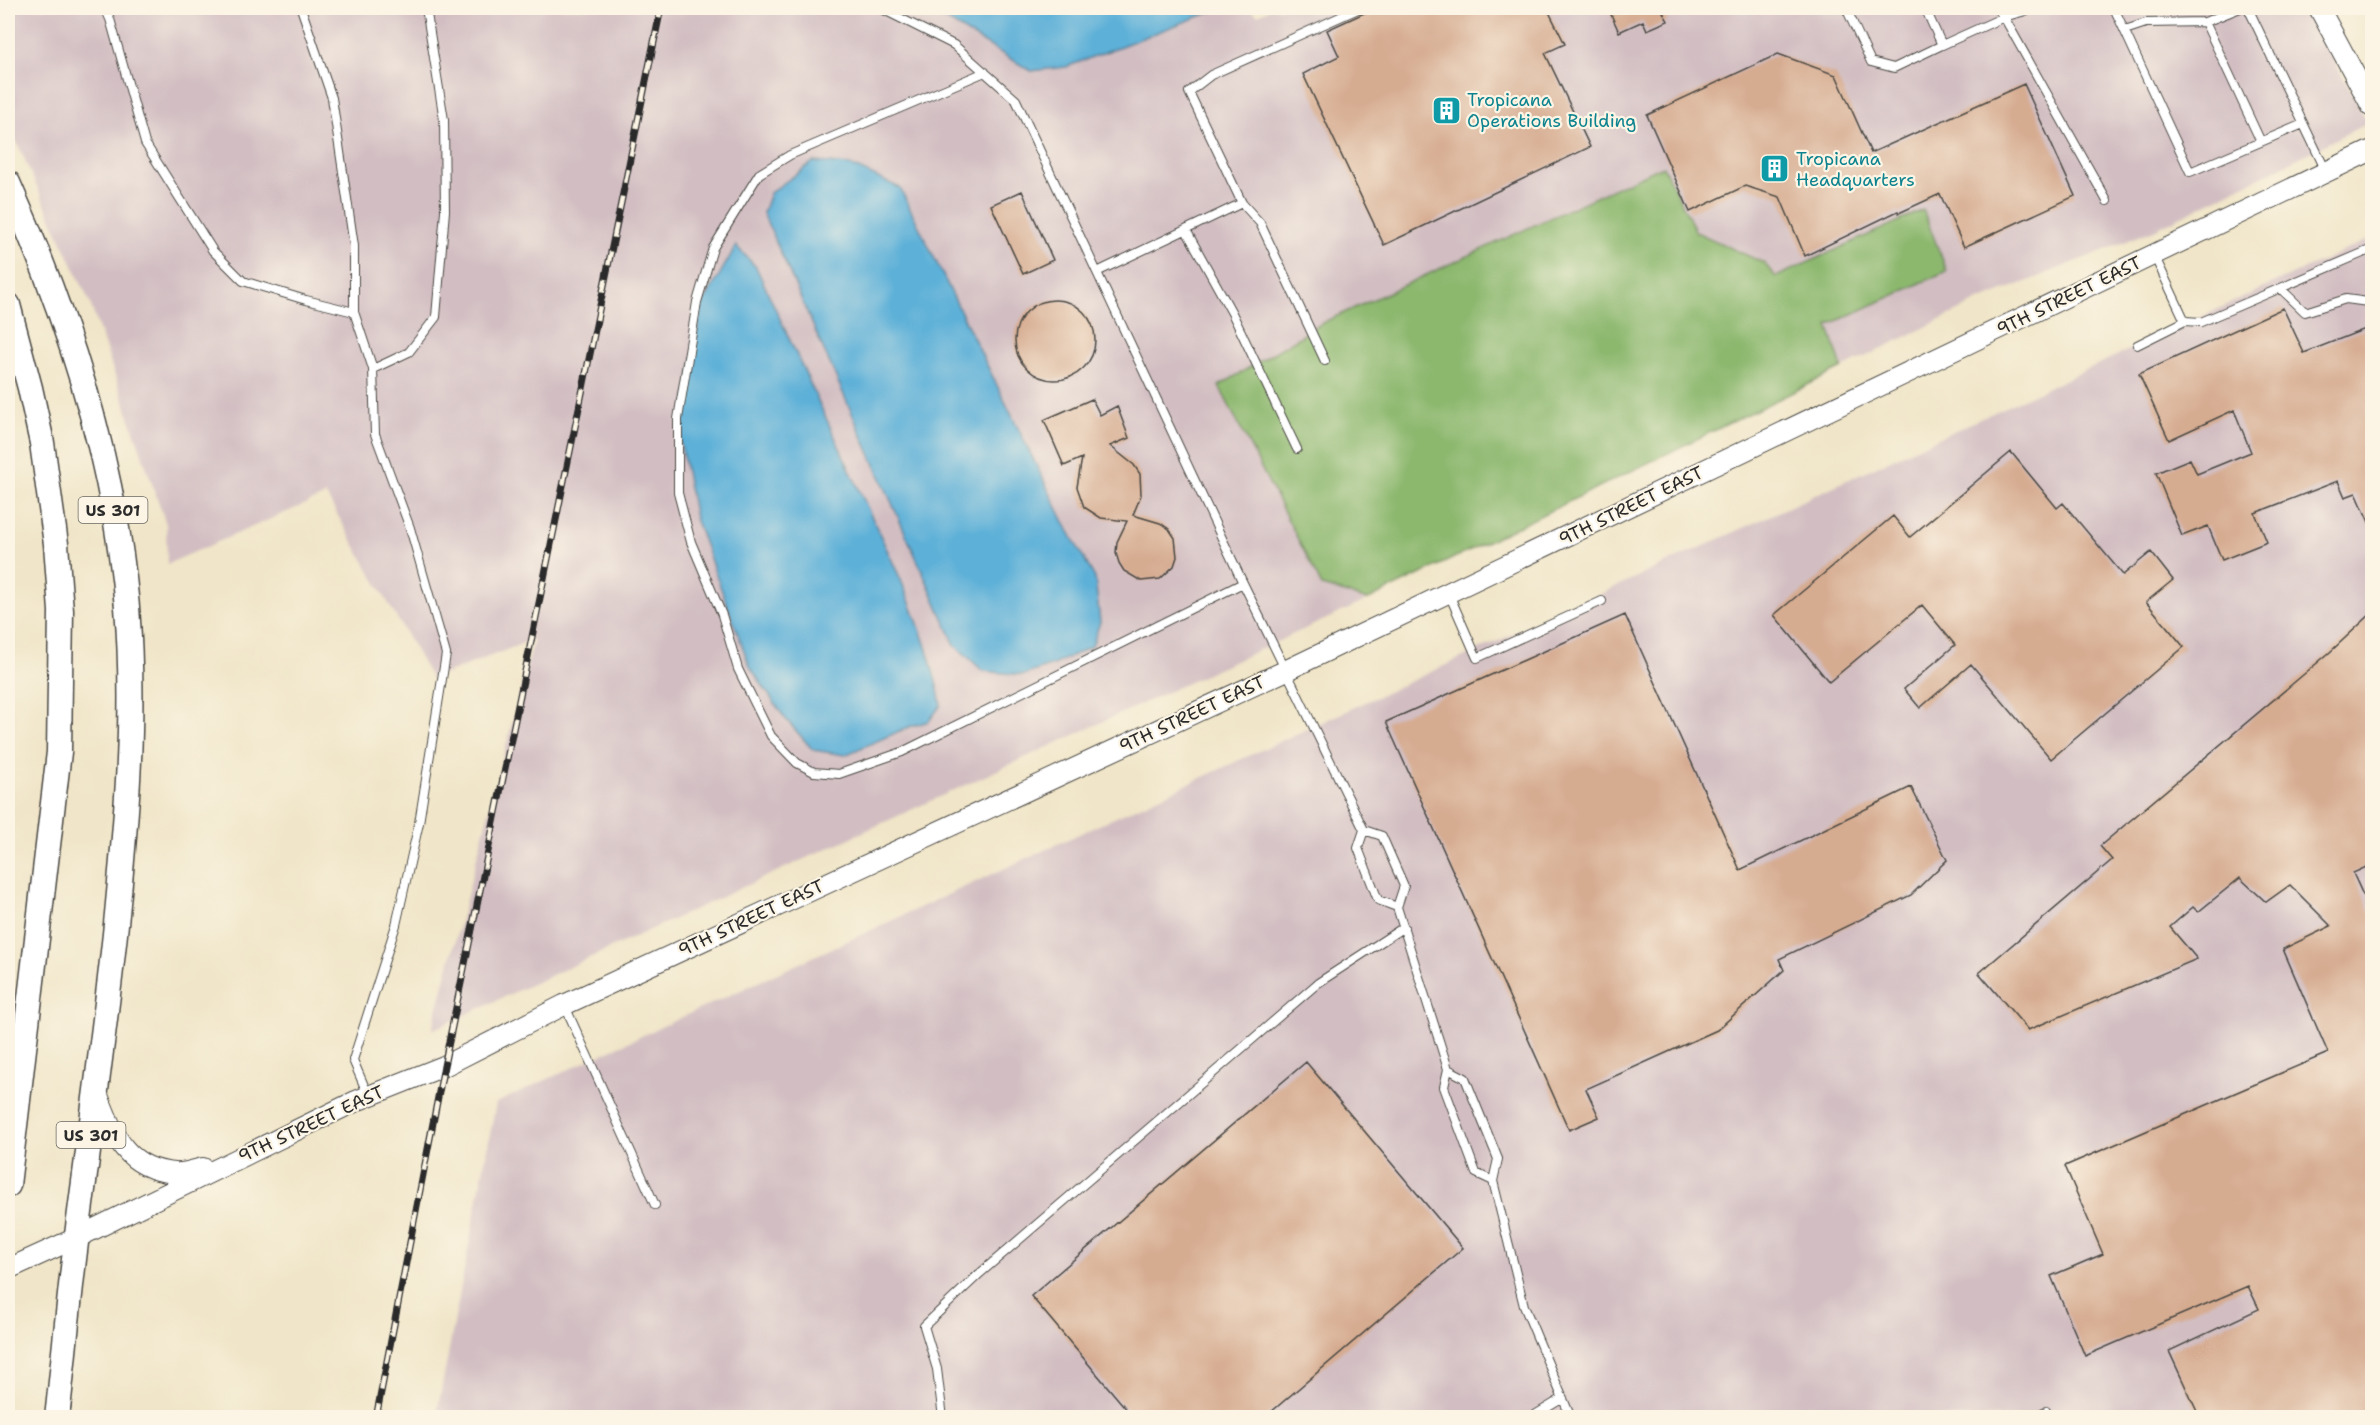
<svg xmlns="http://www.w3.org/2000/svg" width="2380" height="1425" viewBox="0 0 2380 1425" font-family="'Shantell Sans',sans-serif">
<rect width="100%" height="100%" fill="#fcf5e5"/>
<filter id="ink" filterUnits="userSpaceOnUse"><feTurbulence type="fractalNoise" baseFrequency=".0167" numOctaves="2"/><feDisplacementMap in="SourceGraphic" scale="12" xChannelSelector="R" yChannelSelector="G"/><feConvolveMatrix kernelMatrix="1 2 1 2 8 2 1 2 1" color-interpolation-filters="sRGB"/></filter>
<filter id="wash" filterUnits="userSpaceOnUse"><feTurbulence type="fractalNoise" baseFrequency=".008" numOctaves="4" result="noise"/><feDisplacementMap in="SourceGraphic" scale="24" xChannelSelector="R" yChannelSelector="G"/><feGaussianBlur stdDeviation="1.35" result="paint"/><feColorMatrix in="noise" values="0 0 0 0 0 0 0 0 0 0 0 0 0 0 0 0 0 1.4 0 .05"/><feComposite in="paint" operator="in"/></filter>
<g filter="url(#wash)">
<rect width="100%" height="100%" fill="#f0e5c8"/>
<path fill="#d2bec2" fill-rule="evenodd" d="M8,8H926L1031,71L1066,67L1221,8H1247L1258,15L1272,8H2306L2368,123L2154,230L1981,300L1842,368L1828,325L1947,271L1923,210L1776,277L1764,263L1696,233L1663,166L1324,322L1219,386L1322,586L1368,600L432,1030L534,639L432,679L326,495L167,564L166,524L90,303L8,123ZM850,165L1068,530L1095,578ZM881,540L920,628L935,671L941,705L929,721L909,727L845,755L813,750L784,717L750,667Z
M2372,238V1417L436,1418L496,1103Z"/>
<path fill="#8cb86e" stroke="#5c724c" stroke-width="1.5" d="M1663,166L1696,232L1764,263L1776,277L1923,210L1947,271L1828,325L1842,368L1368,600L1322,586L1219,386L1324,322Z"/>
<path fill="#5db0d8" stroke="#446e82" stroke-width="1.5" d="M926,8H1221L1066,67L1031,71Z
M813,162L850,165L900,188L1068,530L1095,578L1100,622L1092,646L1055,664L1024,675L983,671L955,645L763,213L770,193Z
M736,246L756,267L901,580C918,622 933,661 941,705L929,721L909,727L845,755L813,750L784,717L750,667L695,518L680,441L701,307Z"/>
<g id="blocks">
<path fill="#d6ac91" d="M1375,8H1547L1565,44L1545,53L1590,147L1384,245L1303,74L1339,56L1327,30Z
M1608,8H1672L1663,12L1668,21L1647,30L1643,21L1619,32Z
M1778,54L1836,75L1871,153L2024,84L2075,196L1964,247L1940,194L1899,213L1898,211L1805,256L1780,197L1745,186L1690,212L1647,115Z
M1022,191L1053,260L1023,274L991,205Z
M1015 340a40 40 0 1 1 80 0a40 40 0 1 1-80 0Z
M2283,308L2304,353L2373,326V531L2356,493L2345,497L2338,481L2255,513L2267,542L2222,560L2208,526L2182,536L2156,473L2190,459L2197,474L2251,452L2234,410L2169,440L2139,374Z
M1092,399L1100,415L1117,406L1129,438L1110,446L1134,465L1140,474L1141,495L1133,515L1160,523L1169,529L1175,538L1177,557L1174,566L1160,579L1141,581L1124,571L1119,563L1116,553L1117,542L1127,521L1101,518L1084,507L1077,487L1082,458L1064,466L1044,420Z
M2011,452L2057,508L2063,503L2123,575L2151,552L2173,580L2146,602L2184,647L2051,759L1971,664L1920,708L1904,689L1955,645L1922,605L1829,682L1774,615L1893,516L1910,537Z
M2373,612V864L2353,873L2373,917V1418H2200L2169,1351L2259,1309L2248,1286L2085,1356L2051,1276L2103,1254L2065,1166L2328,1053L2283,949L2331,926L2290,885L2266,902L2240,878L2198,912L2193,907L2170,927L2197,959L2028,1030L1979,973L2112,860L2100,846L2329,653Z
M1625,615L1740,870L1911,787L1947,860L1911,895L1779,959L1784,970L1717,1030L1586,1089L1599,1117L1569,1130L1386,722Z
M1306,1062L1463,1248L1264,1418H1134L1031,1296Z"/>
</g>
</g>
<g filter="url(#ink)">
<use href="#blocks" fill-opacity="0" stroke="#494743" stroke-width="1.5"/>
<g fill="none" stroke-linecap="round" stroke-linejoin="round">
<defs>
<path id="service" d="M105,8L110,19L145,143L213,251L243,281L306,300L354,312
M301,8L332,98L354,246V312L373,369L375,434L410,528L446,654L419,823L396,925L353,1060L368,1095
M880,8L954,45L1016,100L1243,583L1364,830
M1846,8L1871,62L1894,68L1942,45
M1925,8L1942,45L2004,17L2107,201
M1997,8L2004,17L2036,8
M2114,8L2190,172L2303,124
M2248,8L2326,171
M2205,22L2261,142
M2125,30L2146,23L2205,22L2240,8
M985,72L790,155L759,174L713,248L697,302L678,419V493L691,542L722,615L738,669L771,736L797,763L814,772L839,774L902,752L1243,583
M1242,203L1260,223L1325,361
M1186,230L1232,313L1297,449
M2154,255L2185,321
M1097,272L1242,203L1189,92L1211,75L1360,8
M2281,289L2305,312L2346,299L2368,302L2372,300
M2137,345L2185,321L2201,322L2372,249
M373,369L409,352L436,317L445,211L444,120L426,8
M1449,594L1477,658L1602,601
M1397,907L1378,900L1358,848L1364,830L1382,836L1404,886L1397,907L1448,1069
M565,1006L655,1205
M1493,1181L1476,1173L1444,1087L1448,1069L1465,1078L1498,1159L1493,1181L1524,1306L1571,1418
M943,1418L937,1369L924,1326L978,1275L1318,983L1404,927
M1530,1418L1563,1398
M2032,1418L2046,1411"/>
<path id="tertiary" d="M2319,8L2372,107
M97,1093C113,1134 125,1169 175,1173C184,1174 194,1170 203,1168
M8,1269L76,1238L356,1101L444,1066L564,1005L1287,670L2372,150"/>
<path id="primary" d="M8,183C68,317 114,459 127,607C136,717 126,825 115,934C104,1035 90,1135 77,1235C69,1296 64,1357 57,1418
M8,305L30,388L42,443L56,544L61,611L59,752L8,1185"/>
</defs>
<use href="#service" stroke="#494743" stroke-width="10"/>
<use href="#tertiary" stroke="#494743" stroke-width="22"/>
<use href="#primary" stroke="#494743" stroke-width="27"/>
<use href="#service" stroke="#fff" stroke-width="8"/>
<use href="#tertiary" stroke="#fff" stroke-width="20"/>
<use href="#primary" stroke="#fff" stroke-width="24"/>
<defs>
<path id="rail" d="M376,1418L444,1066L661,8"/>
</defs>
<use href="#rail" stroke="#2b2b2b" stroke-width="7"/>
<use href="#rail" stroke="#fcf5e5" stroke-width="4.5" stroke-dasharray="14" stroke-linecap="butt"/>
</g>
</g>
<defs>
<symbol id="building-square" viewBox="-11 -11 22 22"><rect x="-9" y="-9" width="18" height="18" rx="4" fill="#0f9aa8" stroke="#fcf5e5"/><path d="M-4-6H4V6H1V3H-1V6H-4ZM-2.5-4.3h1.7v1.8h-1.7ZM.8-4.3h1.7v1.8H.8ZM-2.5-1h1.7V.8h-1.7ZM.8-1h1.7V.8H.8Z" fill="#fff"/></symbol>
</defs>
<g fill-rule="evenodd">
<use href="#building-square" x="1430" y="94" width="33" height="33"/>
<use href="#building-square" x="1758" y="152" width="33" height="33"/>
</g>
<g text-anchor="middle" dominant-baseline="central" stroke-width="4.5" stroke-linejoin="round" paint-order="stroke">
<g fill="#fcf5e5" stroke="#6a6863" stroke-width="1.5">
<rect x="78.5" y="497" width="69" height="26" rx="4.5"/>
<rect x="56.5" y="1122" width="69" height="26" rx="4.5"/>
</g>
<g font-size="16" font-weight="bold" fill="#2b2b2b">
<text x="113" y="510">US 301</text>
<text x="91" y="1135">US 301</text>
</g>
<g font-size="18" fill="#0d838f" stroke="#fcf5e5" text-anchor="start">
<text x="1467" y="100">Tropicana<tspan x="1467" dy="21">Operations Building</tspan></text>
<text x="1796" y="159">Tropicana<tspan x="1796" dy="21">Headquarters</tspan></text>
</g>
<g font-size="18" fill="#2b2b2b" stroke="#fcf5e5">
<text transform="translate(2069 296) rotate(-26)">9TH STREET EAST</text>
<text transform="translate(1631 506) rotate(-26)">9TH STREET EAST</text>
<text transform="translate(1192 714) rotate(-25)">9TH STREET EAST</text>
<text transform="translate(751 918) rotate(-25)">9TH STREET EAST</text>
<text transform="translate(311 1124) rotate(-25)">9TH STREET EAST</text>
</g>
</g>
<rect width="2380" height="1425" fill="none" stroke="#fcf5e5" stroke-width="30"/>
</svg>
